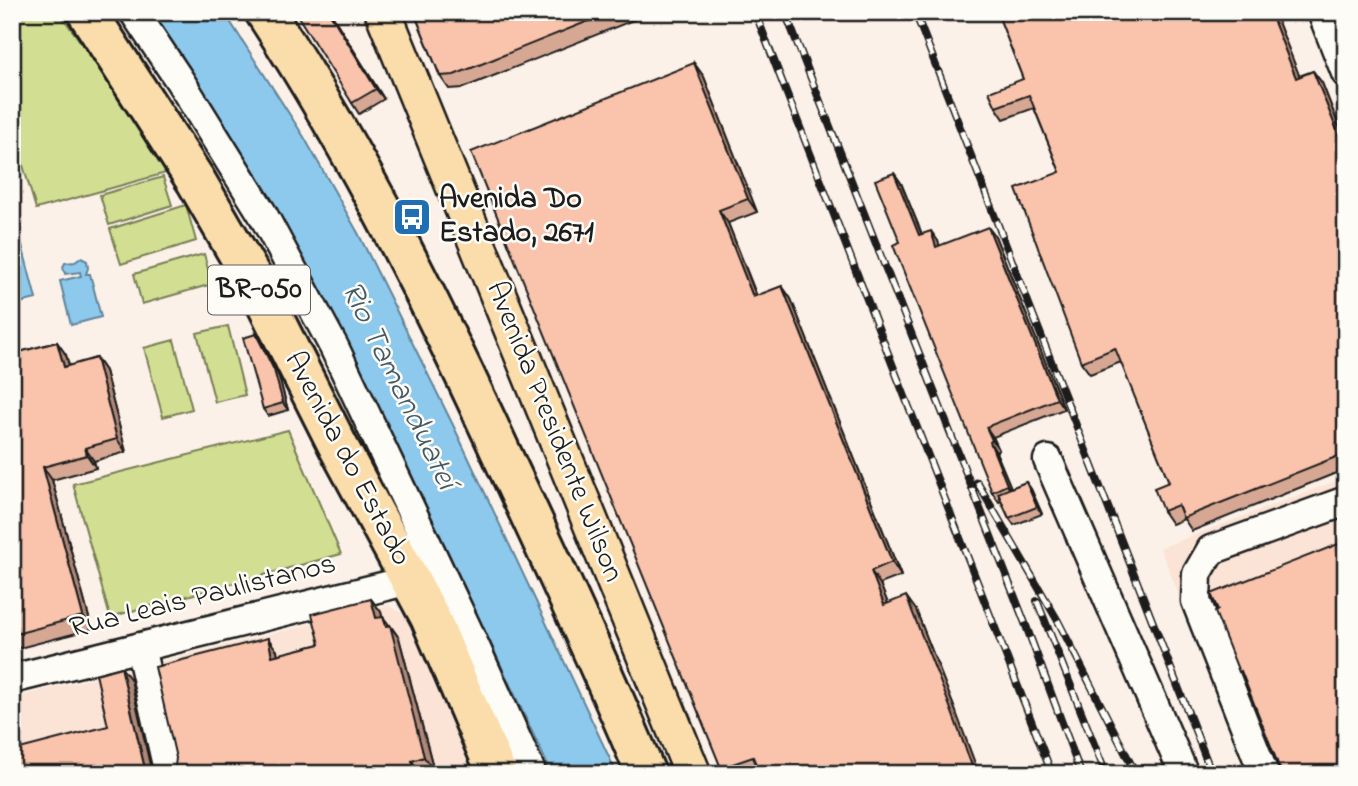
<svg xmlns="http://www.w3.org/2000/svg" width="1358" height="786" viewBox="0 0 1358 786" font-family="'Indie Flower',sans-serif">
<rect width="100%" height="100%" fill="#fcf1e8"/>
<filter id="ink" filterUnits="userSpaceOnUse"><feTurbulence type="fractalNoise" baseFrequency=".0143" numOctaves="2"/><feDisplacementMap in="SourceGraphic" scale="14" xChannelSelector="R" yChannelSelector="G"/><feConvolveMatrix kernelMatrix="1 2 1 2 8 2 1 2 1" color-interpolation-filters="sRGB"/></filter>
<g filter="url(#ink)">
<path fill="#fbe3d6" d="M1346,477V774H1251L1160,548Z
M388,605L418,622L484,774H12V698Z"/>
<path fill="#d2df92" stroke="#777e57" stroke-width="2" d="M12,12H59L173,171L36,209L12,128Z
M163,177L172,205L109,225L100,195Z
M186,205L196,241L121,264L110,229Z
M204,254L212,284L142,304L134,274Z
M228,326L245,395L215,402L197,333Z
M174,340L192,409L163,417L144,348Z
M288,430L341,554L110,617L73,484Z"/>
<path fill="#8dc9ed" stroke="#608499" stroke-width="2" d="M149,12H224L304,137L358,233L454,427L617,774H552C429,515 316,247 149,12Z
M16,222L36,299L12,305V223Z
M81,258L87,261L88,268L86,274H90L101,317L71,325L60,281L81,276L80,272L65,274L63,267L65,263L75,262Z"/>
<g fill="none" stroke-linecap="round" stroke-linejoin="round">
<defs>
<path id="minor" d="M134,12L180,81L262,213L334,347L467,629L532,774
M1322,12L1346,73
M1048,460L1184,774
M140,647L169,774
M12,679L410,580
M1264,774L1196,601L1197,574L1211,550L1346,501"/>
<path id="major" d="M383,12L693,774"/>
<path id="highway" d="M87,12L196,181L262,295L338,446L430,617L497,774
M265,12C360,157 437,313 509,470C556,570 603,671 646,774"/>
</defs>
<use href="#minor" stroke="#1c1c1c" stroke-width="33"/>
<use href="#major" stroke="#1c1c1c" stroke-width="40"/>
<use href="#highway" stroke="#1c1c1c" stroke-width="44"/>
<use href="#minor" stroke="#fdfcf7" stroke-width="28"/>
<use href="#major" stroke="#fbddab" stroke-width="35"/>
<use href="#highway" stroke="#fbddab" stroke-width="38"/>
<defs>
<path id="rail" d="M755,12L1052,774
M785,12L1025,623L1081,774
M915,12L1212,774
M977,482L1058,621L1136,774
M1037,601L1106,774"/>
</defs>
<use href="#rail" stroke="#1c1c1c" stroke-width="8"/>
<use href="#rail" stroke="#fdfcf7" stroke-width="5" stroke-dasharray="16" stroke-linecap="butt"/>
</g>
<path fill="#d6a894" stroke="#1c1c1c" stroke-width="2" d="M308,12H330L384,99L359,114L352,103Z
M414,12H645L646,15L463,88L449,89L440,76Z
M997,12H1274L1299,76L1313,71L1322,83L1346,144V469L1192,531L1184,519L1172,524L1163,511L1169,482L1121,362L1090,374L1081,362L1060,172L1034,108L1004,119L996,107L1023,79Z
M694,63L704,77L757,212L728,223L757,296L782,286L791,299L901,576L880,584L888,604L916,610L956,712L753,774H725L721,768Z
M894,173L901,183L922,234L938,241L939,246L995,236L1064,409L993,437L999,450L996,452L1011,488L1026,482L1031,489L1042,514L1014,525L1009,518L1001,501L999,502L992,492Z
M256,334L261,341L279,377L288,410L268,416L263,409Z
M57,342L66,355L69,366L96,358L105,371L126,452L94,461L96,468L52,480L92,629L12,650V354Z
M371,599L381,612L382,617H383L389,625H390L399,638L434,771L422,774H170L277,651L278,655L320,644Z"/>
<path fill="#ae8878" stroke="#1c1c1c" stroke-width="2" d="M329,12H330L384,99L376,89Z
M1270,12H1274L1305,90L1296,78Z
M694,63L704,77L757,212L748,199Z
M1313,71L1322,83L1346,144V153Z
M894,173L901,183L926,245L919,235Z
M719,210L728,223L762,311L753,297Z
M988,227L995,236L1064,409L1057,399Z
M931,231L938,241L943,257L936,247Z
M782,286L791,299L901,576L892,562Z
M256,334L261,341L279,377L288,410L283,403Z
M57,342L66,355L73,380L64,367Z
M96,358L105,371L126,452L117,439Z
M986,427L993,437L999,450L992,440Z
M990,442L996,452L1014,495L1007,485Z
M85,448L94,461L96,468L87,455Z
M43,467L52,480L92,629L83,616Z
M1026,482L1031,489L1042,514L1037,507Z
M871,571L880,584L894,618L884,605Z
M906,596L916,610L956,712L979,774H975Z
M371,599L381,612L386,632L376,618Z
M383,617L399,638L434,771L424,757Z
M268,638L277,651L282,669L272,656Z
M121,667L131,680L152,774H149L144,765Z
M412,761L421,774H417L415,770Z"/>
<path fill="#f9c3ac" stroke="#1c1c1c" stroke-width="2" d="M308,12H329L376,89L352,103L299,18Z
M414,12H611L454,75L440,76Z
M997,12H1270L1296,78L1313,71L1346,153V453L1183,518L1178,505L1163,511L1154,488L1169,482L1115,348L1081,362L1016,189L1060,172L1029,95L996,107L989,92L1023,79Z
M694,63L748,199L719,210L753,297L782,286L892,562L871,571L884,605L906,596L947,699L975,774H760L753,757L721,768L471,152Z
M894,173L919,235L931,231L936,247L988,227L1057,399L986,427L992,440L990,442L1007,485L992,492L893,245L900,242L875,180Z
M256,334L274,370L283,403L263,409L243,338Z
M57,342L64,367L96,358L117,439L85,448L87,455L43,467L83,616L12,635V354Z
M1026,482L1037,507L1009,518L998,493Z
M1346,541V774H1282L1241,671L1239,672L1215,612L1218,610L1211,594Z
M371,599L376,618L383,617L386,626L390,625L424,757L412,761L415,770L401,774H170L175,766L176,758L155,667L268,638L272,656L320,644L312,614Z
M121,667L144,765L147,772L150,774H12V751L108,726L96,674Z"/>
</g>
<defs>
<symbol id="bus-square" viewBox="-11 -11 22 22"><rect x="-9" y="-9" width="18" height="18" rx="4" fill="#1f6fb2" stroke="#fdfcf7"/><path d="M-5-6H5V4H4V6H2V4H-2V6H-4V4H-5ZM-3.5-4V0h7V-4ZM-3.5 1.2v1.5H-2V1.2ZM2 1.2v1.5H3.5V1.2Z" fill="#fff"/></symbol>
</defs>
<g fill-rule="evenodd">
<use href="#bus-square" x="390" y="195" width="44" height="44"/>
</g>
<g text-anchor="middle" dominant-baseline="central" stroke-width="5" stroke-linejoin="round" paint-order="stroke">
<rect fill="#fdfcf7" stroke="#605f5e" stroke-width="2" x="208" y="265.5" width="102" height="49" rx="5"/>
<g font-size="28" font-weight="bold" fill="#1c1c1c">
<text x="259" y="290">BR-050</text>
</g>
<g font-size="30" font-weight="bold" fill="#1c1c1c" stroke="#fdfcf7" text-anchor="start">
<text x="439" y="200">Avenida Do<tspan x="439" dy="34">Estado, 2671</tspan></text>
</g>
<g font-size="30" fill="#1c1c1c" stroke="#fdfcf7">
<text transform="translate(554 432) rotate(68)">Avenida Presidente Wilson</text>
<text transform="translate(347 459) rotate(62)">Avenida do Estado</text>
<text transform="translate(203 597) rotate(-14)">Rua Leais Paulistanos</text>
</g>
<g font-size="32" font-style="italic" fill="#445965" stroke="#fdfcf7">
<text transform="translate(398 386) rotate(64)">Rio Tamanduateí</text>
</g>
</g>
<rect width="1358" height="786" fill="none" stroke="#fdfcf7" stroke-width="42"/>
<rect x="21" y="21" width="1316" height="744" fill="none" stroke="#1c1c1c" stroke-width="2.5" filter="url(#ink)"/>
</svg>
